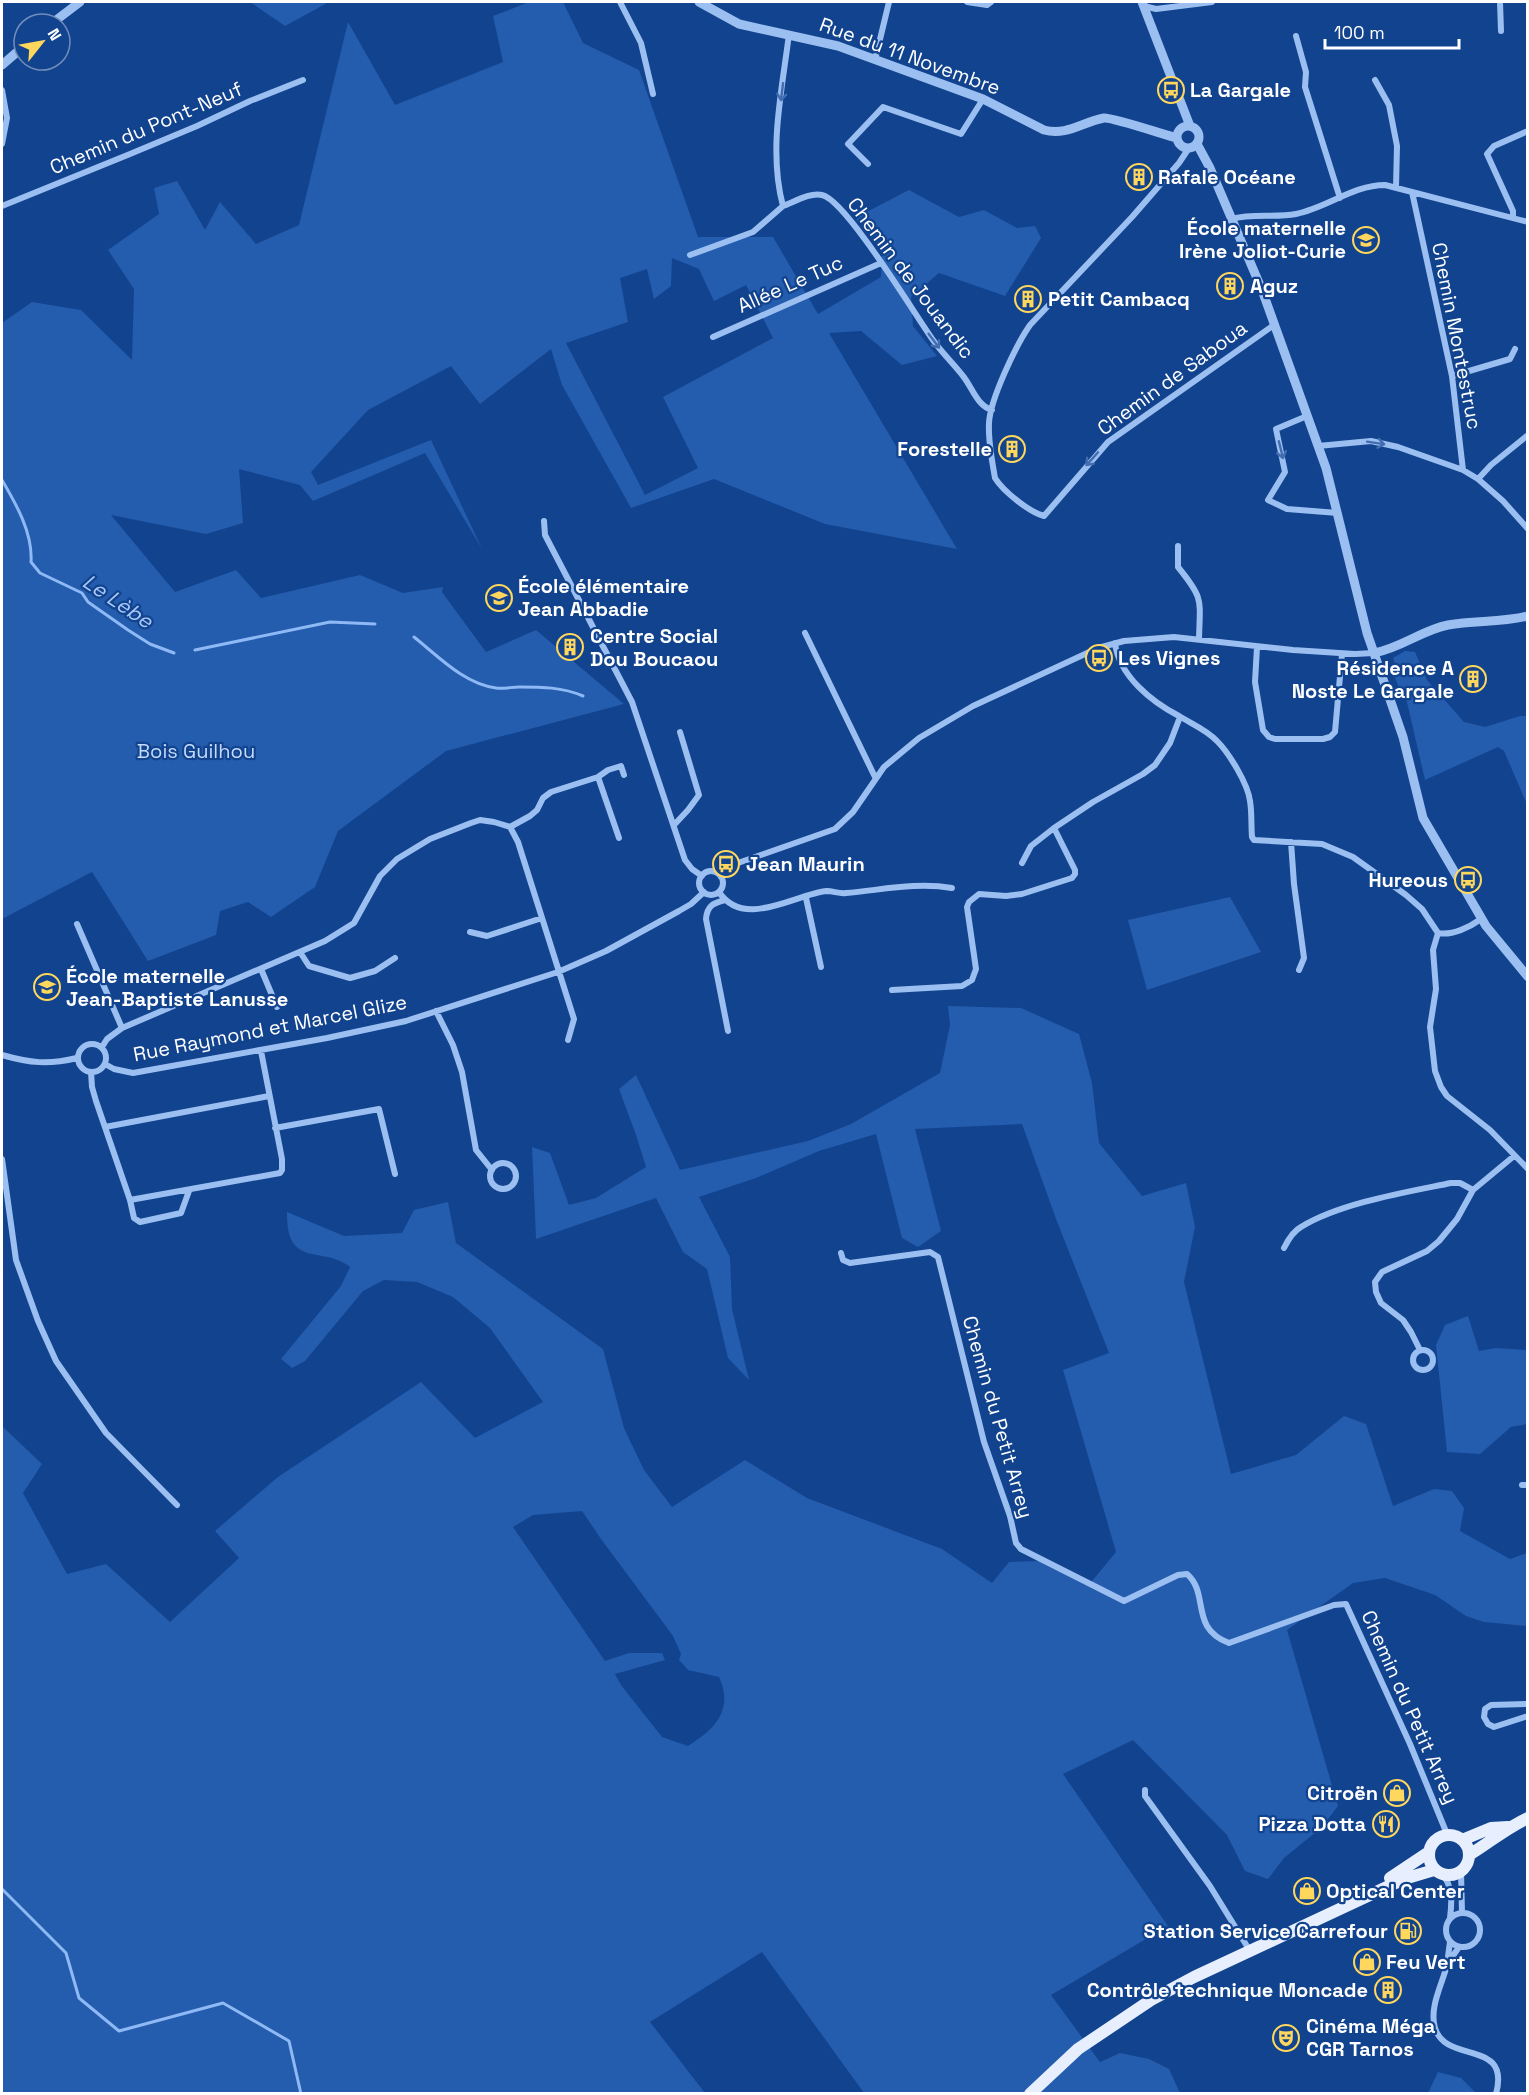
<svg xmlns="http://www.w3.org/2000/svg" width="1529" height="2095" viewBox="0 0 1529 2095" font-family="'Space Grotesk',sans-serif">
<rect width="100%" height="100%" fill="#12438e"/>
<path fill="#245cae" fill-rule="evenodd" d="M250,2H329L285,26Z
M529,2H563L583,43L639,70L698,237H773L818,314L881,277L882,251L855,218L909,190L959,217L984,210L1017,228L1035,226L1041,238L1005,296L939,273L911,297L913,326L937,356L902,365L861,331L829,333L957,549L825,524L714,479L631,508L562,385L551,349L480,404L451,366L368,410L311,472L318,485L431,440L482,549L425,453L313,501L300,485L239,469L243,523L206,534L111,515L175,592L236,570L261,598L360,575L403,593L443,587L442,592L486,652L536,630L624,704L446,751L338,831L315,887L271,917L248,902L220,911L216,935L148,961L92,872L2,919V323L32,302L81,310L132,360L134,289L108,250L159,214L154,188L177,181L205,230L220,202L256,244L299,225L348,22L395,105L503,62L493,16ZM672,258L699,269L714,301L746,285L773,338L663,397L698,468L645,495L566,343L628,322L620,278L647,269L654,299L671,286Z
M1405,651L1415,652L1427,680L1464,722L1485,727L1520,716H1527V802H1526L1504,751L1498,747L1425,780L1406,698L1410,687L1400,690L1390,666L1395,664L1393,658Z
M1230,897L1261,952L1147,990L1128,920Z
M948,1006L1021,1008L1079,1034L1092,1083L1099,1143L1142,1196L1186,1183L1195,1227L1184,1282L1231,1474L1296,1455L1344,1416L1366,1424L1393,1506L1434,1489L1452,1491L1464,1508L1460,1531L1510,1559L1527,1553V1626L1484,1622L1466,1616L1435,1595L1385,1578L1353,1583L1287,1630L1338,1806L1322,1827L1284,1858L1268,1879L1245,1871L1227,1835L1133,1740L1063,1774L1168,1926L1051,1995L1100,2062L1120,2053L1149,2059L1169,2069L1180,2093H864L762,1952L650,2022L705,2093H2V1426L42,1464L23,1493L67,1574L106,1564L170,1622L239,1558L215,1531L278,1477L421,1382L475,1438L543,1402L490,1328L453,1297L417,1282L384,1280L363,1291L305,1361L292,1368L281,1359L341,1286L350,1267C323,1245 286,1270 287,1212L344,1236L402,1233L414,1210L448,1202L456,1243L603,1349L624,1428L644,1470L672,1507L745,1460L807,1498L942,1549L992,1583L1009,1562L1040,1561L1088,1586L1116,1552L1063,1370L1109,1353L1056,1219L1022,1124L915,1129L941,1231L918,1247L902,1238L876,1134L819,1151L756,1178L699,1197L730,1257L732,1309L749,1380L728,1358L707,1269L683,1252L656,1198L536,1239L532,1147L550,1153L569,1205L596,1198L646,1167L636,1135L619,1089L636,1075L680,1170L808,1141L851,1124L940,1073L950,1025ZM582,1511L601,1539L673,1636L681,1654L679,1660L688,1670L719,1677C734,1710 715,1729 688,1746L662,1737L621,1685L615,1674L665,1660L662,1653H629L605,1661L513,1527L533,1515Z
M1468,1316L1479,1351L1496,1348L1527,1350V1424L1511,1427L1480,1454L1447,1452L1436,1345L1445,1325Z
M1438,2072L1461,2078L1476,2093H1428Z"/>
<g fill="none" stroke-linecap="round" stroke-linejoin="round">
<path stroke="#8eb9f5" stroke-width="3" d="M2,480C16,504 33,533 31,562L40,573L82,593L88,602L128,630L150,644L174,653
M414,637C438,656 464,684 496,688C503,689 512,687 519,687C542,687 562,687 583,696
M195,650L330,622L375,624
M2,1889L66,1953L79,1998L119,2031L223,2003L289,2041L301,2094"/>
<path stroke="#9cbff1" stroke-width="6" d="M620,2L641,43L653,94
M967,2L987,5L991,2
M1500,2L1501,31
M1144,6L1156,9L1212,2
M789,34C782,91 768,150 783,206C794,202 810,192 822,195C846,200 915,315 933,340C942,353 954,364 963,376C972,387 977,406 992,410
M1296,36L1306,72L1305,87L1340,198
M875,60L889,2
M1375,80L1389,105L1397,146L1396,187
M2,90L7,118L2,144
M1189,148L1179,163L1132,217L1030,325C1016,345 990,400 989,423C988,441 992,461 995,478C1003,491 1029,512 1044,516L1108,442L1274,325
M868,164L848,144L883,107L961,134L983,99
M1412,192L1452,376L1463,470
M2,206L130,154L197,126L250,101L303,80
M1513,218V211L1487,154L1494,146L1528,131
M1231,219C1253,213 1275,218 1296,214C1327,208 1353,185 1385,185L1528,222
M690,255L753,232L783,206
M713,337L881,263
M1452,376L1510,359L1515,349
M1307,416L1276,429L1285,472L1268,500L1287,509L1338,513
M1318,446L1371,441L1398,447L1463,470L1478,479L1503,501L1528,529
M1478,479L1491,465L1528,435
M544,521L545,535L632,702L685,860L692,869L702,876
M1178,546V567C1204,599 1200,599 1199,639
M805,633L875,777
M1115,643C1119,676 1152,702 1179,716C1192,724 1207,730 1217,741C1229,753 1248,784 1250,801C1252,812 1251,825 1252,837L1254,840L1322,844L1353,857L1406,895L1422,909L1438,933C1452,936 1470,927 1481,919
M1257,647L1255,682L1263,730L1269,737L1275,739H1323L1330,737L1335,732L1342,654
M598,777L608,770L621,766L624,775
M674,825L688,810L699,795L680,732
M510,827L530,816L537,810L543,798L551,792L598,777L619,838
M1291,842L1294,884L1304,958L1299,970
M1022,863L1031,846L1054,828L1093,802L1143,774L1155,765L1170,743L1180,717
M699 883a12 12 0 1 1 24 0a12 12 0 1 1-24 0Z
M721,877L738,863L835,829L853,812L884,767L919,738L973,706L1098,648L1124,641L1174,637L1293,650L1355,654L1374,653
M719,892C744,930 795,894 827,891C833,891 840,894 846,893C882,890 916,882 952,888
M806,898L821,967
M725,900C713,903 707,906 706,919L728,1031
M77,924L122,1028
M470,932L487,936L542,918
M1438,933L1433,950L1436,989L1430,1027L1435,1071L1441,1087L1447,1096L1490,1130L1528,1169
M300,952L309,966L350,978L375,971L395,958
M261,969L277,1007
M892,990L962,986L972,980L976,969L967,907L969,902L979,894L1006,896L1022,894L1072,878L1075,874V870L1054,828
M436,1011L453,1045L462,1072L476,1150L492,1170
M78 1058a14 14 0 1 1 28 0a14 14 0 1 1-28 0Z
M102,1047L107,1039L122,1028L325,941L354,923L380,876L397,859L430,839L471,823L480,820L494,822L510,827L518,842L574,1019L568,1040
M2,1055C30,1063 48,1065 77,1058
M105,1064L114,1069L133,1073L327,1038L406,1021L558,972L606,951L679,911L691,904L704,892
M91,1072L92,1087L96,1101L130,1200L280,1173L282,1170V1159L261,1051
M105,1127L269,1096
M275,1128L379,1109L395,1174
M2,1159L16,1260L38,1321L56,1361L106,1433L177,1505
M490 1176a13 13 0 1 1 26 0a13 13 0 1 1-26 0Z
M130,1200L134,1218L140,1222L181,1213L189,1191
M1284,1248C1288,1240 1293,1231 1301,1227C1340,1203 1407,1192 1451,1183H1460L1473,1190
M841,1253L843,1260L850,1263L930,1252L938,1257L984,1442L1010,1516L1016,1543L1021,1549L1124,1601L1178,1575L1187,1574C1210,1594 1189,1628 1229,1643L1334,1605L1346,1604L1410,1744L1447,1834
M1420,1350L1411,1332L1403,1320L1381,1303L1376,1292L1375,1282L1382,1272L1427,1251L1439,1241L1457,1219L1473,1190L1514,1156
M1413 1360a10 10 0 1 1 20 0a10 10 0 1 1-20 0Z
M1522,1485H1528
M1528,1704L1491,1705L1485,1709L1484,1717L1488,1724L1494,1727L1528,1716
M1145,1790V1796L1210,1886L1250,1951
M1461,1871L1462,1913
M1442,1874C1453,1886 1452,1902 1450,1918
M1446 1930a17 17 0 1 1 34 0a17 17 0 1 1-34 0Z
M1450,1942C1449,1949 1448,1957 1447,1965C1442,1985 1429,2007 1435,2028C1446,2065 1511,2038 1496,2094
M1448,1963L1459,1947"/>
<path stroke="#9cbff1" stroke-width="9" d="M699,2L739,24L838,46L983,99L1044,130C1067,136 1082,122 1104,118C1112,117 1165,135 1177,138
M1142,2L1190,126
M51,24L80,2
M2,65L24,46
M1177 137a11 11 0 1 1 22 0a11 11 0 1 1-22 0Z
M1197,144L1210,168L1262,290L1326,468L1367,633L1403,737L1423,818L1486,926L1528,977
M1374,653C1401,648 1422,630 1448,625C1475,620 1501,623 1528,616"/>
<path stroke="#e7efff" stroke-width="12" d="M1429 1855a20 20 0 1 1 40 0a20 20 0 1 1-40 0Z
M1462,1840L1491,1828L1508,1827
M1469,1855C1489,1843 1506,1828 1528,1818
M1390,1878L1429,1852
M1030,2094L1078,2049L1151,2000L1194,1977L1404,1879L1434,1870"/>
</g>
<defs><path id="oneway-shaft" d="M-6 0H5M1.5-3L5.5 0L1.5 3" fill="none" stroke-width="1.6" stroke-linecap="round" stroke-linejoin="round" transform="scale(1.5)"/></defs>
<g stroke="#426eb1">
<use href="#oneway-shaft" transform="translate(782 92) rotate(97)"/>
<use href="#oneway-shaft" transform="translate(934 341) rotate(53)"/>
<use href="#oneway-shaft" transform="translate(1376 443) rotate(9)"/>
<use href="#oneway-shaft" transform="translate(1281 450) rotate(76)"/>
<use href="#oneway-shaft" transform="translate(1092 459) rotate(132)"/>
</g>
<defs>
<symbol id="bus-ring" viewBox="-11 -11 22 22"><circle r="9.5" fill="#12438e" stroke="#ffd75d" stroke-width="1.5"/><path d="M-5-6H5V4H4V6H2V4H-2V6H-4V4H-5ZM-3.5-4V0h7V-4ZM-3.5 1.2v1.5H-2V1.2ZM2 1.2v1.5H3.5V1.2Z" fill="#ffd75d"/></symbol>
<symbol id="building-ring" viewBox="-11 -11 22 22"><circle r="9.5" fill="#12438e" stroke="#ffd75d" stroke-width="1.5"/><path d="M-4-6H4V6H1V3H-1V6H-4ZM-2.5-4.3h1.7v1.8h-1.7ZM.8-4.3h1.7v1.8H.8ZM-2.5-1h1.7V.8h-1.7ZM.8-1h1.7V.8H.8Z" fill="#ffd75d"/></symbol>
<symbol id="school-ring" viewBox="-11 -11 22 22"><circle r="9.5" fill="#12438e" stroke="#ffd75d" stroke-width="1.5"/><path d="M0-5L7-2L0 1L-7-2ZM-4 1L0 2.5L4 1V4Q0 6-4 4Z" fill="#ffd75d"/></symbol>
<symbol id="shop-ring" viewBox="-11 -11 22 22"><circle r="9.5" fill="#12438e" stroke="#ffd75d" stroke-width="1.5"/><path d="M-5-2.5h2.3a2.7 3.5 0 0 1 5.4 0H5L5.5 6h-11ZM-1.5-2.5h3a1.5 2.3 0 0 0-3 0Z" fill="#ffd75d"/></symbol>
<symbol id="restaurant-ring" viewBox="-11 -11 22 22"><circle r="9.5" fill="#12438e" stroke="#ffd75d" stroke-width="1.5"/><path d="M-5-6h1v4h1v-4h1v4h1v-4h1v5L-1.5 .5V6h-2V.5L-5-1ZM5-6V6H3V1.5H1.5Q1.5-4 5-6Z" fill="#ffd75d"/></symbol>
<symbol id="fuel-ring" viewBox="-11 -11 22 22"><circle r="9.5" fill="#12438e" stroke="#ffd75d" stroke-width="1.5"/><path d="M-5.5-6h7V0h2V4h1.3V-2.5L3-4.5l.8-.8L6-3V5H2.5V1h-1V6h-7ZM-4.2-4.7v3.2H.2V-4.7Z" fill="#ffd75d"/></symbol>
<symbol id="theatre-ring" viewBox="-11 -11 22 22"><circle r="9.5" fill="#12438e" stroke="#ffd75d" stroke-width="1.5"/><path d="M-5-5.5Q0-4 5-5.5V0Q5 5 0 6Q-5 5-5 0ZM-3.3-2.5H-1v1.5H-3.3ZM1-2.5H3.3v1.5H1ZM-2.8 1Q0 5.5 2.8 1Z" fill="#ffd75d"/></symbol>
</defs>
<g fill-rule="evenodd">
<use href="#bus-ring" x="1156" y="75" width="30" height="30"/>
<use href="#building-ring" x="1124" y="162" width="30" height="30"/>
<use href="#school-ring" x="1351" y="225" width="30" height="30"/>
<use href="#building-ring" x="1215" y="271" width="30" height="30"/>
<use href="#building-ring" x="1013" y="284" width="30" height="30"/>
<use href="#building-ring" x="997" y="434" width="30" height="30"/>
<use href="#school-ring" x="484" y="583" width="30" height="30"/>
<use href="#building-ring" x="555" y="632" width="30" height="30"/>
<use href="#bus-ring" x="1084" y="643" width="30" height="30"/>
<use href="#building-ring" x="1458" y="664" width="30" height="30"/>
<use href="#bus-ring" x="711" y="849" width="30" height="30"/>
<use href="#bus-ring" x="1453" y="865" width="30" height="30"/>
<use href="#school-ring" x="32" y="972" width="30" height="30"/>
<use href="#shop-ring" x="1382" y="1778" width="30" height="30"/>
<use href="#restaurant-ring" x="1371" y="1809" width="30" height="30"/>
<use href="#shop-ring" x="1292" y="1876" width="30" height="30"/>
<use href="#fuel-ring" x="1393" y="1916" width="30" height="30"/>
<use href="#shop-ring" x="1352" y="1947" width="30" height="30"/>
<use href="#building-ring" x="1373" y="1975" width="30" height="30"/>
<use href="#theatre-ring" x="1271" y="2023" width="30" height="30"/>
</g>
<g text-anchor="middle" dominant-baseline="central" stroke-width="4.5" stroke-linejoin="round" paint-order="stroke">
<g font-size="20" fill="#fff" stroke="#12438e">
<text transform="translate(910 56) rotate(20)">Rue du 11 Novembre</text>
<text transform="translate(146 128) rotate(-23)">Chemin du Pont-Neuf</text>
<text transform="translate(911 278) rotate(53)">Chemin de Jouandic</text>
<text transform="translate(790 284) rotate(-24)">Allée Le Tuc</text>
<text transform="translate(1457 336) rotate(79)">Chemin Montestruc</text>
<text transform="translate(1172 378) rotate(-36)">Chemin de Saboua</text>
<text transform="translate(270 1028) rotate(-11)">Rue Raymond et Marcel Glize</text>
<text transform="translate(998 1417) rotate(74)">Chemin du Petit Arrey</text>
<text transform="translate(1410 1707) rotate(66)">Chemin du Petit Arrey</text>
</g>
<g font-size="20" font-weight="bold" fill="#fff" stroke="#12438e" text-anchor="start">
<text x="1190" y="90">La Gargale</text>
<text x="1158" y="177">Rafale Océane</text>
<text x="1346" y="228" text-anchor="end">École maternelle<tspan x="1346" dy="23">Irène Joliot-Curie</tspan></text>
<text x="1250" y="286">Aguz</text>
<text x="1048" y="299">Petit Cambacq</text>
<text x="992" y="449" text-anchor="end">Forestelle</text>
<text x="518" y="586">École élémentaire<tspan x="518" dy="23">Jean Abbadie</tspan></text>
<text x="590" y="636">Centre Social<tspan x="590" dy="23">Dou Boucaou</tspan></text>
<text x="1118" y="658">Les Vignes</text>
<text x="1454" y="668" text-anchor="end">Résidence A<tspan x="1454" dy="23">Noste Le Gargale</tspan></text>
<text x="746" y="864">Jean Maurin</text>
<text x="1448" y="880" text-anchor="end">Hureous</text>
<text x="66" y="976">École maternelle<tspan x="66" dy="23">Jean-Baptiste Lanusse</tspan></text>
<text x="1378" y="1793" text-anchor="end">Citroën</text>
<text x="1366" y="1824" text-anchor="end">Pizza Dotta</text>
<text x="1326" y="1891">Optical Center</text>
<text x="1388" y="1931" text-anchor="end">Station Service Carrefour</text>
<text x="1386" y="1962">Feu Vert</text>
<text x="1368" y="1990" text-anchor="end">Contrôle technique Moncade</text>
<text x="1306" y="2026">Cinéma Méga<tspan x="1306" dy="23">CGR Tarnos</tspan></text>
</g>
<g font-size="20" fill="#c3dbfc" stroke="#12438e">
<text x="196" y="751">Bois Guilhou</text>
</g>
<g font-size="21" font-style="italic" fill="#a8c9f9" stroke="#12438e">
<text transform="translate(118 601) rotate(34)">Le Lèbe</text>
</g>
</g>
<rect width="1529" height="2095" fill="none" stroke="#ffffff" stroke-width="6"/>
<g transform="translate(42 42) rotate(59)"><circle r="28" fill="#12438e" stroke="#718ebb" stroke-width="1.5"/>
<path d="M0-4.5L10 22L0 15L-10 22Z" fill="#ffd75d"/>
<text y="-9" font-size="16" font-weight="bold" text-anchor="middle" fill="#ffffff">N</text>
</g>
<path d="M1325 39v9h134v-9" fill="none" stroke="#ffffff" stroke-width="3"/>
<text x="1334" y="39" font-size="18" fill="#ffffff" stroke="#12438e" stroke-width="4.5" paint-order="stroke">100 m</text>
</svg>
